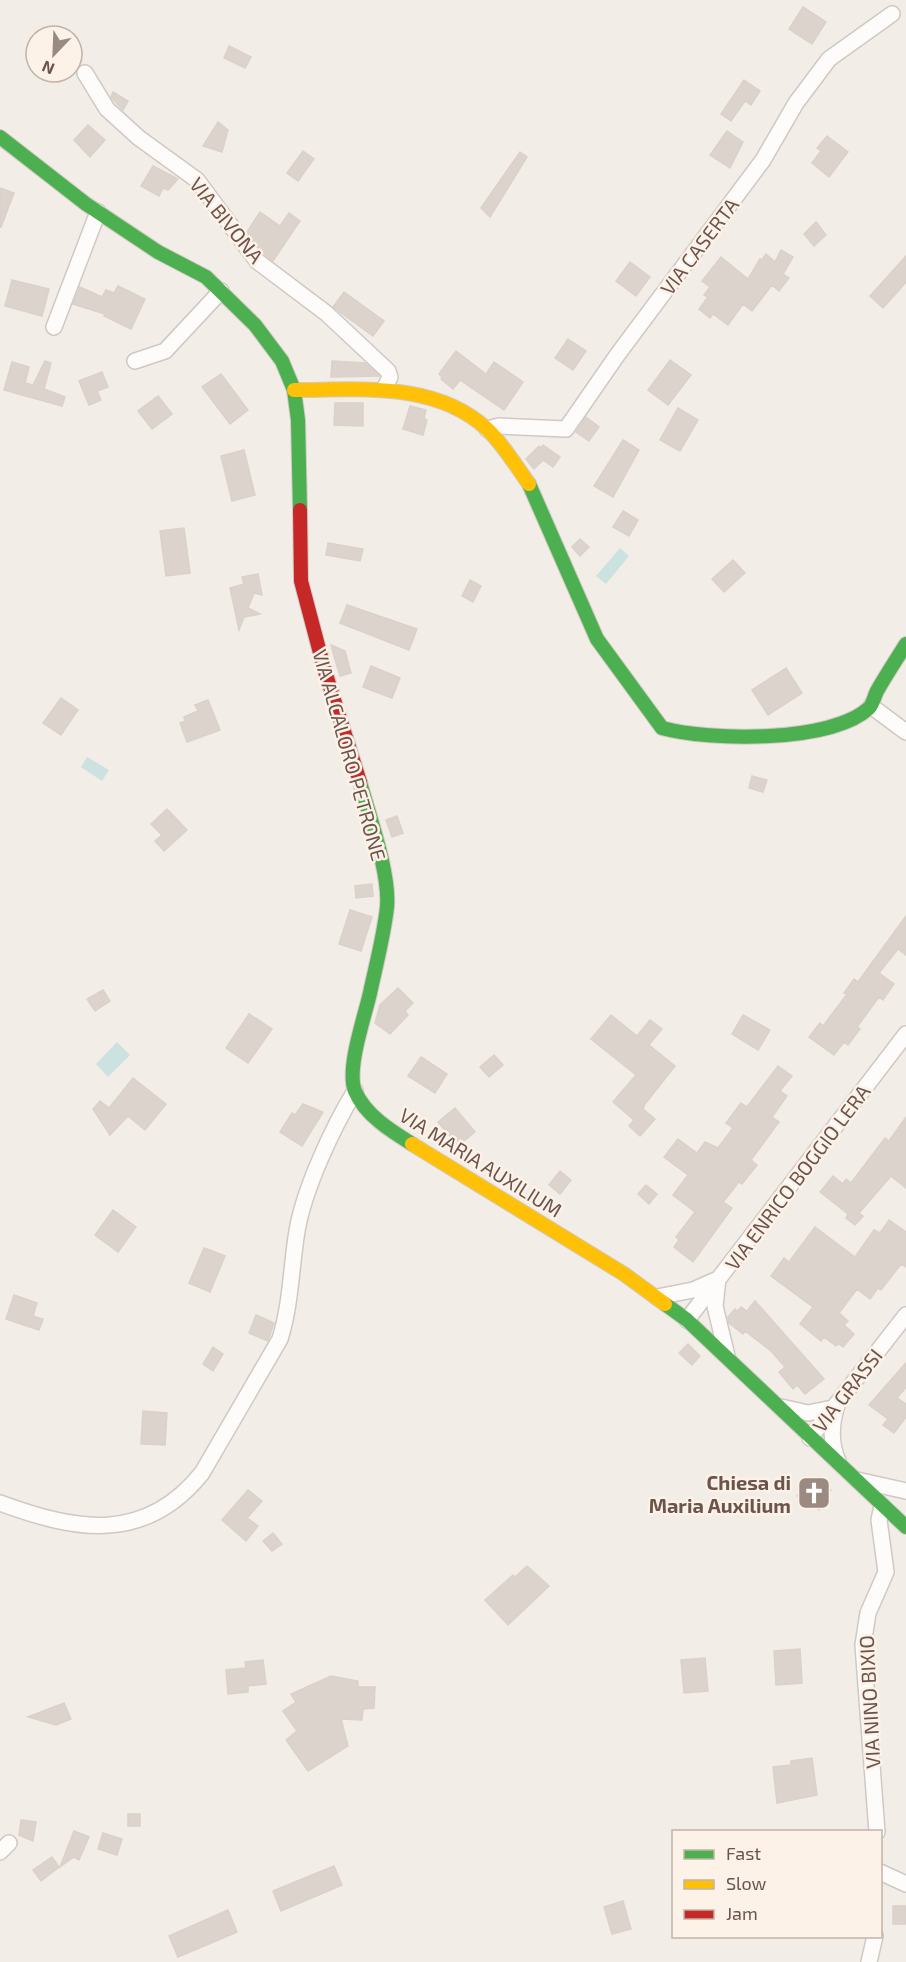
<svg xmlns="http://www.w3.org/2000/svg" width="906" height="1962" viewBox="0 0 906 1962" font-family="'Exo 2',sans-serif">
<rect width="100%" height="100%" fill="#f3ede7"/>
<path fill="#cbe2e1" d="M620,548L629,556L606,584L596,576Z
M87,757L109,770L102,781L81,767Z
M117,1042L130,1055L108,1077L96,1064Z"/>
<path fill="#dcd3cd" stroke="#dbd0ca" stroke-width="1.5" d="M803,7L826,22L812,44L789,29Z
M229,46L251,57L245,68L224,58Z
M744,80L760,91L751,105L745,101L731,121L721,114Z
M113,92L128,101L123,110L111,97Z
M218,122L228,130L222,152L203,146Z
M88,125L105,140L90,157L74,140Z
M727,131L743,142L730,168L710,155Z
M827,136L848,152L829,177L812,163L821,151L817,148Z
M303,151L314,159L298,181L287,173Z
M520,152L527,157L490,217L481,208Z
M153,166L178,179L168,190L163,188L159,196L141,186Z
M0,188L14,193L1,227H0Z
M260,212L280,226L289,213L300,221L273,261L264,254L247,232Z
M816,222L826,235L814,246L804,234Z
M781,250L793,257L783,274L789,278L779,291L772,285L752,311L743,304L728,325L713,314L710,318L699,309L708,297L704,295L710,287L702,281L721,257L748,279L760,259L762,260L766,254L775,262Z
M906,256V282L883,308L870,296Z
M630,262L650,277L636,296L616,281Z
M12,280L49,289L42,316L5,306Z
M118,286L145,299L131,329L104,316L105,314L73,304L80,287L102,297L106,290L114,293Z
M344,292L384,321L373,336L333,307Z
M568,339L586,351L573,370L555,358Z
M456,351L486,374L494,362L523,382L504,410L460,380L453,389L441,379L442,377L439,374Z
M670,360L691,375L668,405L648,390Z
M45,361L51,363L44,389L65,397L62,406L4,390L12,362L29,367L25,383L33,385Z
M332,361L365,363L379,376L331,377Z
M102,372L108,387L97,391L101,400L89,405L79,381Z
M221,374L248,410L230,424L202,387Z
M158,396L172,414L152,429L138,411Z
M335,403H363V426L334,425Z
M410,406L426,410L424,418L427,420L423,435L403,429Z
M678,408L698,420L680,451L660,440Z
M586,417L599,427L589,441L576,432Z
M623,440L639,450L613,497L594,486Z
M543,445L560,457L553,467L543,460L534,469L526,459L539,446L541,448Z
M244,450L255,495L232,501L221,456Z
M623,511L638,520L629,536L613,527Z
M184,528L190,573L166,576L160,531Z
M580,539L589,547L580,556L572,547Z
M328,543L363,549L360,561L326,555Z
M733,560L745,573L724,592L712,579Z
M258,574L262,595L254,593L248,608L260,614L244,617L239,630L230,588L244,584L242,577Z
M470,580L481,586L473,602L462,596Z
M347,605L417,629L409,650L340,623Z
M331,645L345,651L351,673L340,676Z
M371,666L400,678L392,698L363,687Z
M786,668L802,693L768,715L752,690Z
M61,698L78,710L61,735L43,723Z
M208,700L220,730L187,742L180,723L185,721L184,717L198,711L195,705Z
M752,776L767,780L763,792L749,788Z
M167,809L187,830L164,851L155,841L162,835L151,824Z
M397,816L403,833L392,837L386,820Z
M372,884L373,896L356,898L355,886Z
M350,910L372,917L361,951L339,944Z
M906,916V955L898,949L879,973L894,984L883,1000L879,997L857,1027L860,1029L848,1045L844,1042L834,1055L809,1037L820,1023L823,1026L847,994L844,993L854,979L858,982Z
M398,988L413,1003L405,1011L408,1015L390,1034L375,1023L380,1005Z
M103,990L110,1001L95,1011L87,999Z
M249,1014L272,1029L248,1063L226,1048Z
M611,1015L637,1036L650,1020L662,1029L649,1045L675,1066L645,1104L643,1109L655,1119L640,1136L629,1126L634,1120L613,1102L636,1075L591,1039Z
M743,1015L770,1030L758,1050L732,1034Z
M494,1055L503,1065L489,1077L480,1067Z
M421,1057L447,1074L435,1093L408,1076Z
M778,1066L792,1076L780,1091L787,1096L772,1117L779,1122L751,1160L757,1165L742,1184L739,1182L723,1202L732,1208L693,1262L674,1247L679,1240L676,1237L695,1212L673,1195L688,1175L664,1157L678,1139L697,1153L705,1142L718,1148L733,1128L726,1123L741,1103L747,1107Z
M133,1078L166,1104L145,1130L128,1116L110,1135L93,1109L100,1101L109,1108Z
M303,1104L323,1112L302,1146L280,1132L292,1113L295,1115Z
M455,1108L475,1132L458,1146L438,1122Z
M906,1117V1188L891,1176L859,1213L863,1216L855,1225L846,1218L848,1214L820,1192L833,1176L843,1184L846,1179L851,1183L885,1138L889,1141Z
M560,1171L571,1180L560,1194L549,1185Z
M646,1185L657,1194L649,1204L638,1194Z
M113,1210L136,1227L118,1252L95,1235Z
M889,1220L906,1232V1267L901,1264L881,1290L878,1288L870,1299L857,1289L839,1313L848,1321L844,1325L854,1334L843,1347L838,1343L836,1346L824,1337L821,1341L800,1324L813,1307L771,1276L784,1258L789,1262L815,1227L855,1257L874,1230L880,1233Z
M204,1248L225,1256L210,1292L189,1283Z
M14,1295L37,1303L33,1316L43,1319L39,1330L6,1319Z
M755,1301L824,1379L805,1394L797,1385L793,1389L779,1372L785,1367L771,1351L745,1331L743,1334L729,1323L728,1317L735,1309L738,1311L741,1307L747,1311Z
M256,1315L274,1323L268,1341L249,1333Z
M688,1344L700,1356L692,1365L679,1353Z
M213,1347L223,1354L213,1371L203,1364Z
M906,1363V1387L897,1398L906,1404V1417L894,1433L883,1425L888,1419L869,1405Z
M143,1411L167,1413L165,1445L141,1444Z
M814,1479L831,1490L819,1510L797,1496L807,1480L811,1483Z
M248,1490L262,1501L247,1518L258,1526L246,1541L222,1520Z
M273,1533L282,1544L272,1551L263,1541Z
M527,1566L549,1586L508,1625L485,1600L513,1575L515,1577Z
M800,1649L802,1683L776,1685L774,1651Z
M705,1658L708,1691L684,1693L681,1660Z
M263,1660L266,1684L248,1686V1692L228,1694L226,1670L246,1668L245,1662Z
M331,1676L358,1681V1687H375L374,1708L363,1709L362,1720L341,1719L348,1746L308,1771L286,1740L297,1731L283,1711L296,1702L291,1694Z
M64,1703L71,1719L56,1725L28,1717Z
M812,1758L817,1795L777,1803L773,1767L791,1765V1761Z
M128,1814H140V1826H128Z
M21,1820L36,1822L33,1841L19,1835Z
M74,1831L89,1837L79,1860L74,1857L60,1867Z
M103,1833L122,1839L117,1855L98,1849Z
M52,1857L59,1867L41,1881L33,1870Z
M334,1866L342,1885L281,1911L273,1891Z
M623,1901L631,1929L612,1934L604,1907Z
M893,1906H906V1924H893Z
M228,1910L237,1932L178,1957L169,1936Z"/>
<g fill="none" stroke-linecap="round" stroke-linejoin="round">
<defs>
<path id="street" d="M85,73L107,109L139,138L197,180L257,261L326,313L388,371L390,377L384,389
M54,327L98,212
M135,361L165,351L221,291
M487,429L499,426L566,429L618,354L763,160L796,103L829,59L892,14
M871,706L906,732
M657,1297L693,1290L718,1279L715,1306L727,1356
M687,1320L906,1034
M837,1405C831,1424 830,1443 838,1461
M781,1407L808,1413L833,1408
M810,1438L906,1315
M857,1480L906,1491
M0,1503C76,1531 145,1544 202,1473L280,1339C291,1304 291,1267 297,1231C304,1189 333,1127 355,1091
M877,1832L863,1645L868,1613L886,1572L879,1520L882,1506
M0,1852L9,1843
M880,1872L906,1884
M869,1962L875,1936"/>
<path id="fast" d="M0,137L86,204L158,252L206,277L255,325L282,361L294,390L298,420L300,510
M529,484L597,639L662,728C709,741 831,743 869,708C873,704 874,697 877,691C886,675 896,660 906,644
M360,782C369,816 390,873 387,907C384,935 376,965 370,993C365,1016 346,1069 355,1091C365,1115 391,1131 412,1144
M665,1304L687,1320L906,1527"/>
<path id="slow" d="M294,390C359,390 435,381 487,429C503,444 516,466 529,484
M412,1144L624,1274L665,1304"/>
<path id="jam" d="M300,510L301,581L324,668L360,782"/>
</defs>
<use href="#street" stroke="#d0c9c3" stroke-width="18"/>
<use href="#fast" stroke="#d2cac4" stroke-width="16"/>
<use href="#slow" stroke="#d2cac4" stroke-width="16"/>
<use href="#jam" stroke="#d2cac4" stroke-width="16"/>
<use href="#street" stroke="#fdfcfb" stroke-width="15"/>
<use href="#fast" stroke="#4caf50" stroke-width="14"/>
<use href="#slow" stroke="#ffc107" stroke-width="14"/>
<use href="#jam" stroke="#c62828" stroke-width="14"/>
</g>
<defs>
<symbol id="church-square" viewBox="-11 -11 22 22"><rect x="-9" y="-9" width="18" height="18" rx="4" fill="#9b8a82" stroke="#fcf2e7"/><path d="M-1.2-6h2.4v3.5h3.3v2.4h-3.3V6h-2.4V-.1h-3.3v-2.4h3.3Z" fill="#fff"/></symbol>
</defs>
<g fill-rule="evenodd">
<use href="#church-square" x="795" y="1474" width="38" height="38"/>
</g>
<g text-anchor="middle" dominant-baseline="central" stroke-width="5" stroke-linejoin="round" paint-order="stroke">
<g font-size="20" fill="#6c544c" stroke="#fcf2e7">
<text transform="translate(227 220) rotate(51)">VIA BIVONA</text>
<text transform="translate(699 246) rotate(-53)">VIA CASERTA</text>
<text transform="translate(350 755) rotate(74)">VIA ALCALORO PETRONE</text>
<text transform="translate(481 1162) rotate(32)">VIA MARIA AUXILIUM</text>
<text transform="translate(797 1177) rotate(-53)">VIA ENRICO BOGGIO LERA</text>
<text transform="translate(847 1390) rotate(-52)">VIA GRASSI</text>
<text transform="translate(869 1702) rotate(-93)">VIA NINO BIXIO</text>
</g>
<g font-size="20" font-weight="bold" fill="#6c544c" stroke="#fcf2e7" text-anchor="end">
<text x="791" y="1482">Chiesa di<tspan x="791" dy="23">Maria Auxilium</tspan></text>
</g>
</g>
<rect x="672" y="1830" width="210" height="108" fill="#fcf2e7" stroke="#c2b3a9" stroke-width="1.5"/>
<rect x="684" y="1850" width="30" height="9" fill="#4caf50" stroke="#c2b3a9" stroke-width="1.5"/>
<text x="726" y="1860" font-size="18" fill="#6c544c">Fast</text>
<rect x="684" y="1880" width="30" height="9" fill="#ffc107" stroke="#c2b3a9" stroke-width="1.5"/>
<text x="726" y="1890" font-size="18" fill="#6c544c">Slow</text>
<rect x="684" y="1910" width="30" height="9" fill="#c62828" stroke="#c2b3a9" stroke-width="1.5"/>
<text x="726" y="1920" font-size="18" fill="#6c544c">Jam</text>
<g transform="translate(54 54) rotate(203)"><circle r="28" fill="#fcf2e7" stroke="#c2b3a9" stroke-width="1.5"/>
<path d="M0-4.5L10 22L0 15L-10 22Z" fill="#9b8a82"/>
<text y="-9" font-size="16" font-weight="bold" text-anchor="middle" fill="#6c544c">N</text>
</g>
</svg>
